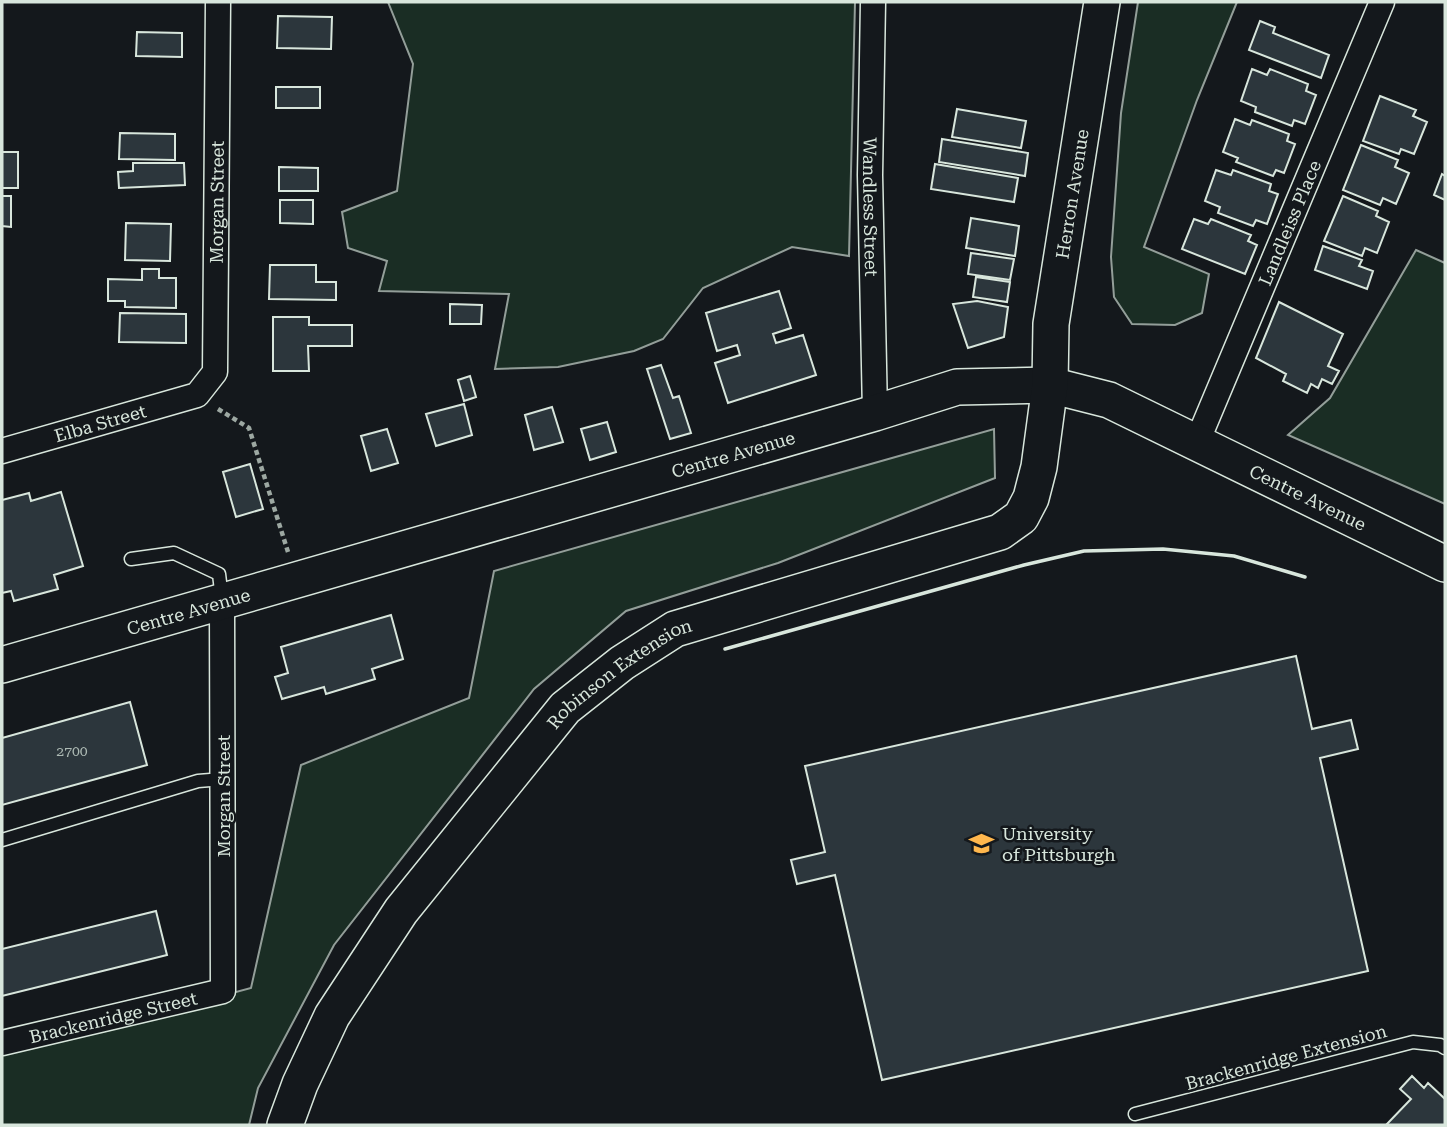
<svg xmlns="http://www.w3.org/2000/svg" width="1447" height="1127" viewBox="0 0 1447 1127" font-family="'Roboto Serif',serif">
<rect width="100%" height="100%" fill="#14181c"/>
<path fill="#1a2d24" stroke="#939e99" stroke-width="2" d="M388,2H855L849,256L792,247L703,288L663,339L634,351L558,367L495,369L509,294L379,291L387,261L348,248L342,212L397,191L413,64Z
M1138,2H1237L1197,100L1144,247L1209,274L1202,313L1175,325L1132,324L1114,297L1111,257L1121,113Z
M1416,250L1445,263V504L1288,435L1330,398Z
M994,429L995,478L778,563L626,611L534,689L334,945L258,1088L249,1125H2V1055L251,988L301,765L469,698L494,571Z"/>
<path fill="#2c363c" stroke="#d8e6dc" stroke-width="2" d="M278,16L332,17L331,49L277,48Z
M1260,21L1275,27L1273,33L1329,55L1321,78L1249,50Z
M137,32L182,33V57L136,56Z
M1252,69L1267,75L1270,69L1308,84L1306,91L1316,95L1305,124L1294,120L1292,126L1255,112L1256,107L1241,101Z
M276,87H320V108H276Z
M1380,96L1416,110L1413,116L1427,122L1414,154L1401,149L1399,154L1363,141Z
M957,109L1026,121L1021,148L952,137Z
M1235,119L1250,125L1252,120L1289,134L1287,141L1295,144L1284,173L1276,170L1273,176L1236,162L1238,158L1223,152Z
M120,133L175,134V160L119,159Z
M942,139L1028,153L1025,176L939,162Z
M1361,145L1398,160L1395,167L1409,173L1396,204L1383,198L1380,205L1343,190Z
M2,152H18V188H2Z
M133,163H184L185,185L119,188L118,172L133,171Z
M935,164L1018,178L1014,202L931,189Z
M279,167L318,168V191H279Z
M1216,170L1231,175L1233,170L1271,184L1269,191L1278,194L1267,224L1256,220L1253,226L1218,213L1220,207L1205,201Z
M1442,174L1445,176V200L1434,195Z
M2,196H11V227L2,226Z
M1343,196L1378,211L1376,216L1389,222L1377,253L1365,248L1362,256L1324,241Z
M280,200H313V224L280,223Z
M971,218L1019,226L1015,256L966,248Z
M1194,219L1208,224L1211,219L1251,235L1248,241L1257,245L1245,274L1182,249Z
M126,223L171,224L170,261L125,260Z
M1323,246L1362,260L1359,266L1373,271L1367,289L1315,270Z
M971,253L1014,259L1010,280L968,274Z
M270,265H316V282H336V300L269,299Z
M142,269H159V278H176V308L125,307V301H108V279L142,280Z
M976,277L1010,282L1007,302L973,297Z
M779,291L791,328L773,334L776,343L803,335L816,375L728,403L715,363L740,355L737,345L717,351L706,313Z
M977,301L1008,307L1004,337L968,348L953,304Z
M1279,302L1343,334L1328,366L1339,371L1332,384L1322,379L1318,388L1311,384L1307,393L1283,381L1286,374L1256,358Z
M450,304L482,305L481,324H450Z
M120,313L186,314V343L119,342Z
M273,317H309V325H352V346H308L309,371H273Z
M661,365L673,398L679,396L691,433L670,439L647,369Z
M470,376L476,397L464,401L458,380Z
M464,404L472,435L436,446L426,414Z
M552,407L563,442L534,450L525,415Z
M607,422L616,452L590,460L581,429Z
M387,429L398,463L371,471L361,436Z
M250,464L263,509L236,517L223,472Z
M61,492L83,566L54,575L58,589L14,601L11,591L2,593V500L29,493L31,501Z
M391,615L403,659L372,669L375,679L326,694L324,687L282,699L275,677L288,673L281,647Z
M1296,656L1312,729L1351,720L1358,749L1320,758L1368,971L882,1080L835,875L797,884L791,860L825,852L805,766Z
M130,702L147,765L2,805V738Z
M156,911L167,955L2,996V949Z
M1412,1076L1424,1088L1428,1083L1445,1099V1125H1386L1411,1099L1400,1089Z"/>
<g fill="none" stroke-linecap="round" stroke-linejoin="round">
<defs>
<path id="lane" d="M131,559L174,553L219,574L222,599
M2,840L198,781L223,779
M1135,1114L1413,1042L1440,1045L1445,1048"/>
<g id="street">
<path id="s1" d="M873,2L870,175L875,413"/>
<path id="s2" d="M1197,442L1382,2"/>
<path id="s3" d="M2,451L197,395L215,372L218,2"/>
<path id="s4" d="M2,1043L223,991L222,602"/>
</g>
<g id="secondary">
<path id="s5" d="M2,665L875,413L957,387L1050,385L1109,400L1445,564"/>
<path id="s6" d="M285,1125L300,1084L332,1016L401,911L565,708L622,663L675,629L1000,532L1021,517L1031,498L1039,467L1050,385L1051,324L1102,2"/>
</g>
</defs>
<use href="#lane" stroke="#d8e6dc" stroke-width="15"/>
<use href="#street" stroke="#d8e6dc" stroke-width="27"/>
<use href="#secondary" stroke="#d8e6dc" stroke-width="38"/>
<path stroke="#9da8a2" stroke-width="4.5" stroke-dasharray="5 3.5" stroke-linecap="butt" d="M218,409L249,428L288,552"/>
<use href="#lane" stroke="#14181c" stroke-width="12"/>
<use href="#street" stroke="#14181c" stroke-width="24"/>
<use href="#secondary" stroke="#14181c" stroke-width="35"/>
<path stroke="#d8e6dc" stroke-width="3.5" d="M725,649L1024,565L1084,551L1163,549L1234,556L1305,577"/>
</g>
<defs>
<symbol id="university-bare" viewBox="-9 -9 18 18"><path d="M0-5L7-2L0 1L-7-2ZM-4 1L0 2.5L4 1V4Q0 6-4 4Z" fill="#ffb74d" stroke="#14181c" stroke-width="2.5" paint-order="stroke"/></symbol>
</defs>
<g fill-rule="evenodd">
<use href="#university-bare" x="964" y="826" width="35" height="35"/>
</g>
<g text-anchor="middle" dominant-baseline="central" stroke-width="5" stroke-linejoin="round" paint-order="stroke">
<g font-size="14" fill="#adbab4">
<text x="72" y="751">2700</text>
</g>
<g font-size="18" fill="#d8e6dc" stroke="#14181c">
<text stroke="none"><textPath href="#s6" startOffset="1335">Herron Avenue</textPath></text>
<text stroke="none"><textPath href="#s3" startOffset="402">Morgan Street</textPath></text>
<text stroke="none"><textPath href="#s1" startOffset="205">Wandless Street</textPath></text>
<text stroke="none"><textPath href="#s2" startOffset="238">Landleiss Place</textPath></text>
<text stroke="none"><textPath href="#s3" startOffset="102">Elba Street</textPath></text>
<text stroke="none"><textPath href="#s5" startOffset="761">Centre Avenue</textPath></text>
<text stroke="none"><textPath href="#s5" startOffset="1370">Centre Avenue</textPath></text>
<text stroke="none"><textPath href="#s5" startOffset="194">Centre Avenue</textPath></text>
<text stroke="none"><textPath href="#s6" startOffset="570">Robinson Extension</textPath></text>
<text transform="translate(223 796) rotate(-90)">Morgan Street</text>
<text stroke="none"><textPath href="#s4" startOffset="114">Brackenridge Street</textPath></text>
<text transform="translate(1286 1057) rotate(-15)">Brackenridge Extension</text>
</g>
<g font-size="18" fill="#d8e6dc" stroke="#14181c" text-anchor="start">
<text x="1002" y="833">University<tspan x="1002" dy="21">of Pittsburgh</tspan></text>
</g>
</g>
<rect width="1447" height="1127" fill="none" stroke="#d8e6dc" stroke-width="7"/>
</svg>
